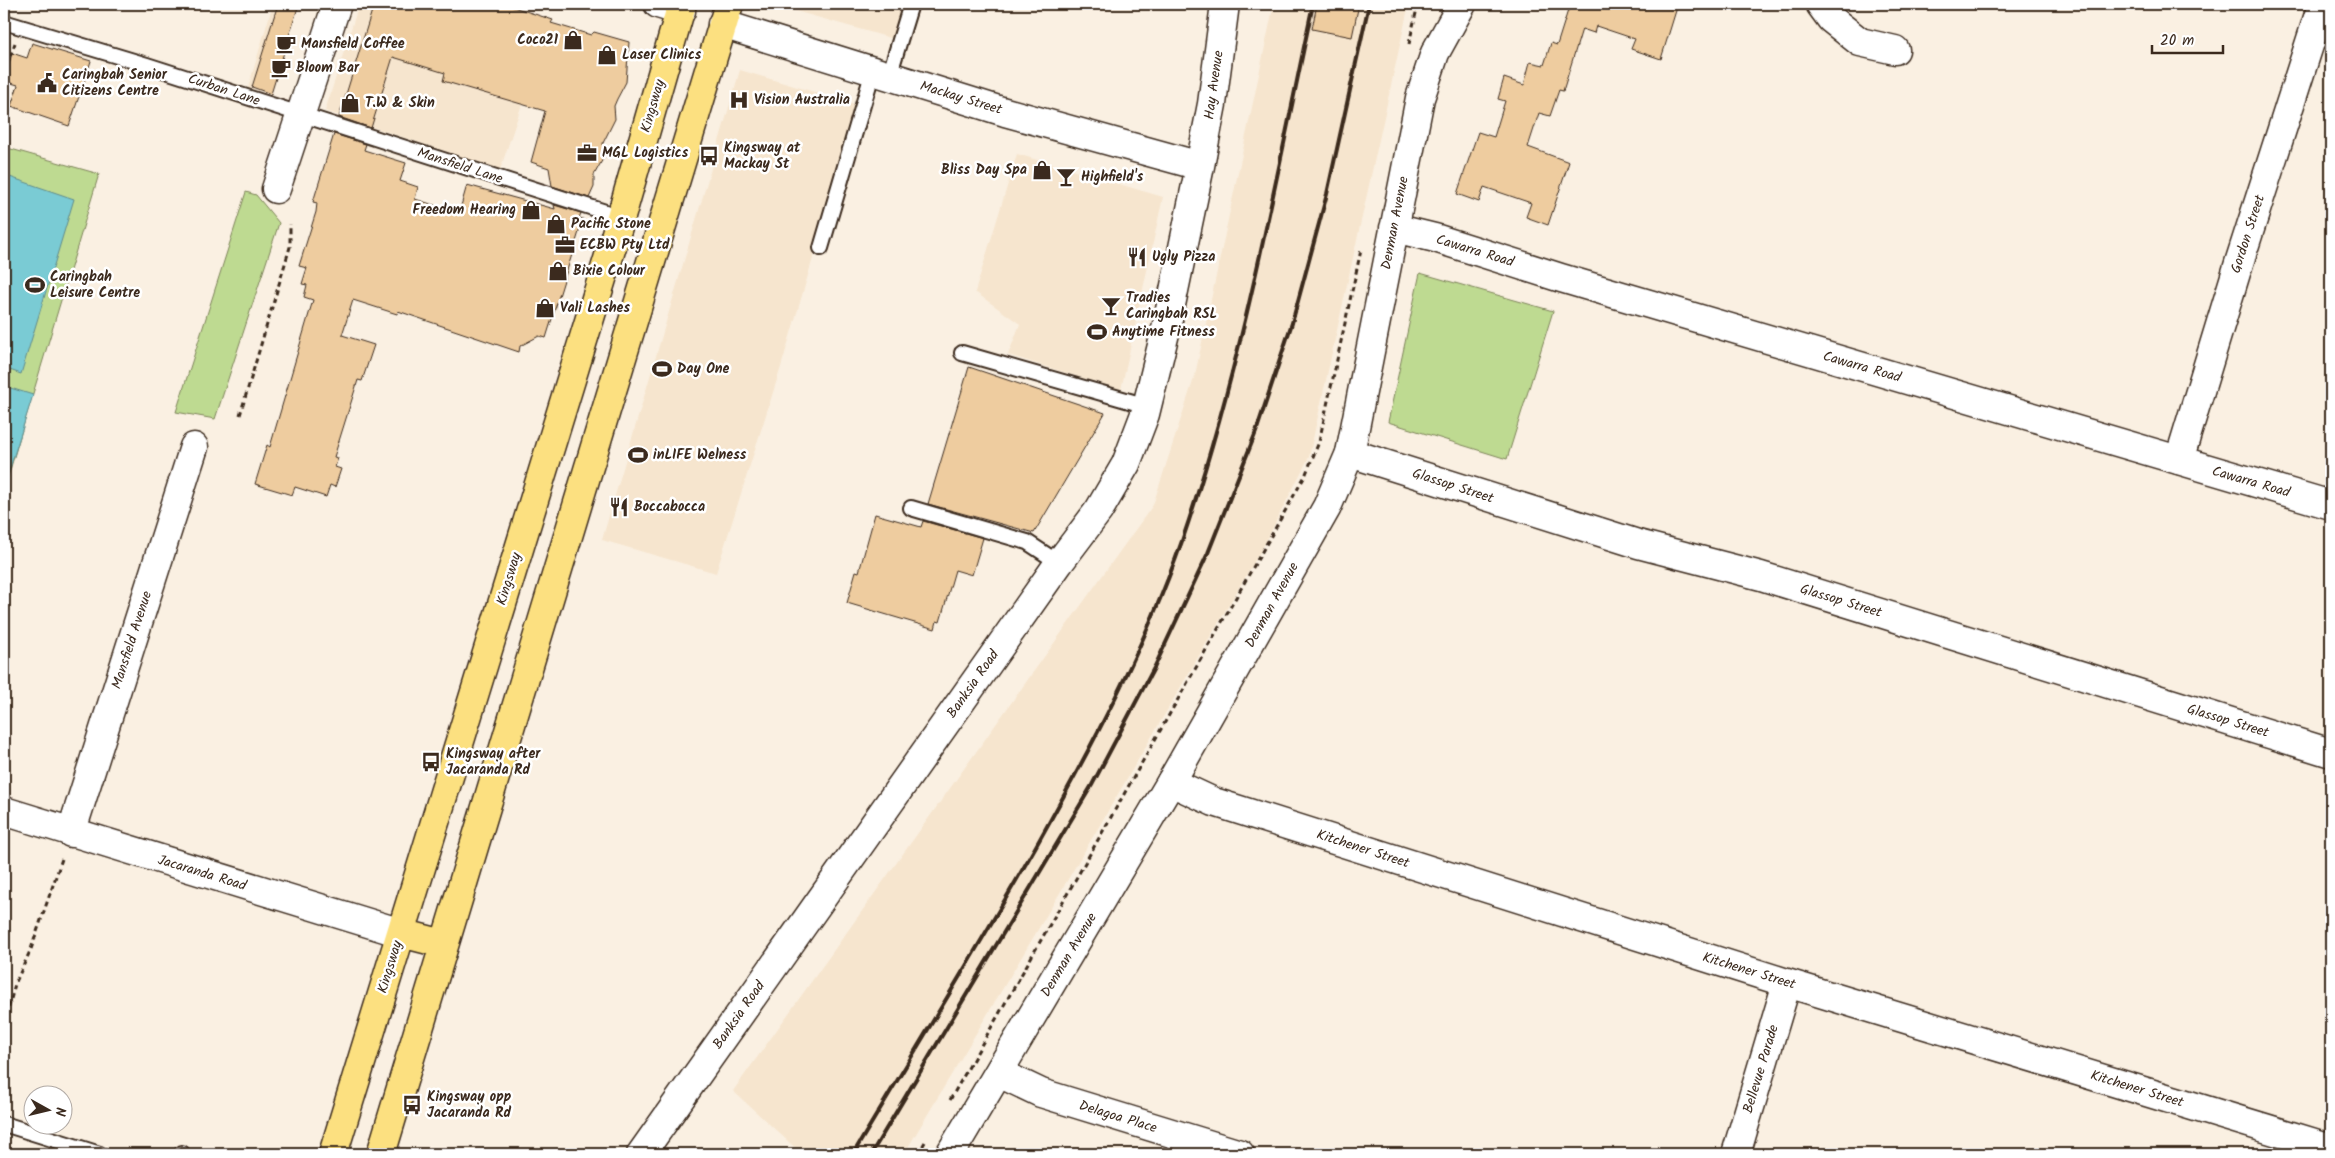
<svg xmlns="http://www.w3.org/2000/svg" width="2335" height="1158" viewBox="0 0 2335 1158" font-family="Kalam,sans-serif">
<rect width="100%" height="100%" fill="#faf0e2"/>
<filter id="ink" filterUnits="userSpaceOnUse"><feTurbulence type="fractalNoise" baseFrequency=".02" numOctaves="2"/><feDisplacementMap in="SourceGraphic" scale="10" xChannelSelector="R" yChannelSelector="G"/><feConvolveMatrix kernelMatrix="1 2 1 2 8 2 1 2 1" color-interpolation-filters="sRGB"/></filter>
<g filter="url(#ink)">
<path fill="#f6e5ce" d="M273,4H299L271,94L248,88Z
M359,4H504L550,20L500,170L325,111Z
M771,4H903L894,39Z
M1274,4H1409L1309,457L1264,545L1067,881L904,1154H802L733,1091L1153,505L1195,375Z
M740,70L858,105L781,367L716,573L602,540Z
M1017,154L1163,197L1121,390L1008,355L1020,324L975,292Z"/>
<path fill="#beda91" stroke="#7c8258" d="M4,147L99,174L4,490Z
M246,192L256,195L279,223L215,419L176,412Z
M1420,273L1553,311L1507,459L1388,422Z"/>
<path fill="#7acbd4" stroke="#618b8b" d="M4,175L74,199L21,374L4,368Z
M4,386L33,395L6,481H4Z"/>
<path fill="#eecc9f" stroke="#3b2a1e" d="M278,4H299L271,94L252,87Z
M374,4H504L553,20L551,23L591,35L594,32L629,42L626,82L617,99L614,106L615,119L603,143L604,157L594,175V187L589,198L552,186L549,168L531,162L545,111L443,81L445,73L393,57L371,128L339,117Z
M1317,4H1359L1352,37L1312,29Z
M1570,4H1678L1661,59L1631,49L1635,39L1596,26L1594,33L1582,29L1563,91L1559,90L1550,116L1539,113L1528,147L1569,162L1548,225L1526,217L1531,203L1484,187L1479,202L1457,194L1478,132L1494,137L1505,101L1498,99L1504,78L1524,85L1530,62L1544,65L1551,43L1557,45Z
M32,43L91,61L69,126L11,106L18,85L4,81L12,53L27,58Z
M334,134L366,144L364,150L406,163L400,181L418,187L415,199L459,213L467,185L555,209L554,205L581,213L579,218L583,219L546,338L539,336L520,346L519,352L398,311L397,314L353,300L342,335L374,345L362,381L358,380L334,457L338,458L335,467L341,469L335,487L330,485L326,497L295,487L292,495L255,484L267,445L270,447L313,300L304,297L307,285L302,284L307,268L299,266L316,212L317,203L313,202Z
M969,367L1105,413L1034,533L928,504Z
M875,514L921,527L923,521L983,538L972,575L955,570L940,622L937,621L935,629L847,603L856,571L859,572Z"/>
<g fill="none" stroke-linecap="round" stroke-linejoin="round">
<defs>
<path id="service" d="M4,22L147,65L621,217
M889,76L911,4
M821,248L873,71
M962,353L1147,406
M911,508L1027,542L1059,563
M4,1124L100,1154
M182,1154V1153"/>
<path id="minor" d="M1820,4L1831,19L1860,42L1895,50
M722,24L1005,112L1200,166
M276,189L337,4
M1350,453L1638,544L1761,576L2331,753
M2179,460L2239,263L2321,8
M1171,782L1214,802L1787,983L2331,1148
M71,833L194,447
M999,1073L1041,1093L1240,1154
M641,1154L1059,563L1099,510L1126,464L1145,414L1166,329L1200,166L1212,104L1225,4
M1736,1154L1787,983"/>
<path id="tertiary" d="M658,4L681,11
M1394,228L1435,238L1561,278L2331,505
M4,811L401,933
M950,1154L1171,782L1327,507L1350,453L1420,98L1435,53L1462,4"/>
<path id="primary" d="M401,933L444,944
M333,1154L621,217L682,4
M381,1154L729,4"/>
</defs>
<use href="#service" stroke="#3b2a1e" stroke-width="18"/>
<use href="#minor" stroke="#3b2a1e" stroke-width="31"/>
<use href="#tertiary" stroke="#3b2a1e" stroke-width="31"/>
<use href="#primary" stroke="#3b2a1e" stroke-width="31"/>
<path stroke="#3b2a1e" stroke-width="3" stroke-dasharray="5 4" stroke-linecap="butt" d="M1409,44L1418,4
M4,73L15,43
M240,415L290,247V224
M4,1025L15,984L31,949L63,856
M950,1100L1305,476L1319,442L1361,250
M918,1154L925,1142"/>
<use href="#service" stroke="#fff" stroke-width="14"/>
<use href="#minor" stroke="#fff" stroke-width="28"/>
<use href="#tertiary" stroke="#fff" stroke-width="28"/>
<use href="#primary" stroke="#fce080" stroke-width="28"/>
<path stroke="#3b2a1e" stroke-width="4" d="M853,1154C914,1052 977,950 1036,846C1091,748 1145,647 1182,541C1242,366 1275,184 1313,4
M871,1154L1092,785L1155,666L1208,553L1256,432L1292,323L1327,194L1369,4"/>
</g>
</g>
<defs>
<symbol id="shop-bare" viewBox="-9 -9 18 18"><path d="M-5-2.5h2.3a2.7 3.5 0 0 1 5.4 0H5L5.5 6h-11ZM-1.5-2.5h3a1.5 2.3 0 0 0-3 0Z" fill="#3b2a1e" stroke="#fff" stroke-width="2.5" paint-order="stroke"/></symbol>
<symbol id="cafe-bare" viewBox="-9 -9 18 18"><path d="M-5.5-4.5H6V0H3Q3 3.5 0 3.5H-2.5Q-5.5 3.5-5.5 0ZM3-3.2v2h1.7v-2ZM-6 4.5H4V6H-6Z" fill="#3b2a1e" stroke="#fff" stroke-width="2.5" paint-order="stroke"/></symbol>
<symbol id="civic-bare" viewBox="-9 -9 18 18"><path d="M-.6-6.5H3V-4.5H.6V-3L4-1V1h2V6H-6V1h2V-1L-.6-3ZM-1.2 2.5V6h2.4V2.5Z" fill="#3b2a1e" stroke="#fff" stroke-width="2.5" paint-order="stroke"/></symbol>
<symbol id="hospital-bare" viewBox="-9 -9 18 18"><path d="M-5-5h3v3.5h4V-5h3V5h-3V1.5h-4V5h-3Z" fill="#3b2a1e" stroke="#fff" stroke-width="2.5" paint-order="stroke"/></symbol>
<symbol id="office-bare" viewBox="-9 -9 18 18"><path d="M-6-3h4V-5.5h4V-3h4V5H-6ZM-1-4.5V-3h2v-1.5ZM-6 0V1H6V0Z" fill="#3b2a1e" stroke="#fff" stroke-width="2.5" paint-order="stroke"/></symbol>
<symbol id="bus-bare" viewBox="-9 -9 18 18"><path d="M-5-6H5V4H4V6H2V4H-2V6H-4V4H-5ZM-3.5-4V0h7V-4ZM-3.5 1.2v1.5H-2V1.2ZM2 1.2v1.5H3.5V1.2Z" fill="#3b2a1e" stroke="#fff" stroke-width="2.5" paint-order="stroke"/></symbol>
<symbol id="bar-bare" viewBox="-9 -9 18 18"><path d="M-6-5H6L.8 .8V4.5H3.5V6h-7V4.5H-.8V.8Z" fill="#3b2a1e" stroke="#fff" stroke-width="2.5" paint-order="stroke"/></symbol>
<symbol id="restaurant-bare" viewBox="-9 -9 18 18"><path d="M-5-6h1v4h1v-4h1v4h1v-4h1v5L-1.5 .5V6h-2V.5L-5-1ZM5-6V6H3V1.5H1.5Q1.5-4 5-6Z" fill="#3b2a1e" stroke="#fff" stroke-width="2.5" paint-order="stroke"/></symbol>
<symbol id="stadium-bare" viewBox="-9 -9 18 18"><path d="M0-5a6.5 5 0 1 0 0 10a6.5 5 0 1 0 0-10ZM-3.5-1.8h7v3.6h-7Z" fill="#3b2a1e" stroke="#fff" stroke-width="2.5" paint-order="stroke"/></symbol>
</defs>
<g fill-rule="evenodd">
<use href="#shop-bare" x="559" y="26" width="28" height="28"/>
<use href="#cafe-bare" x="272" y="30" width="28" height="28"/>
<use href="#shop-bare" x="593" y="41" width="28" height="28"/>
<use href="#cafe-bare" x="267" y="54" width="28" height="28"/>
<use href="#civic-bare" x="33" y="69" width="28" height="28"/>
<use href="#hospital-bare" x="725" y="86" width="28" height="28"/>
<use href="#shop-bare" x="336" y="89" width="28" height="28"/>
<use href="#office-bare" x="573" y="139" width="28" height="28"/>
<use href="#bus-bare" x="695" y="142" width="28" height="28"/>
<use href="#shop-bare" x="1028" y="156" width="28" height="28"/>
<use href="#bar-bare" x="1052" y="163" width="28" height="28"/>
<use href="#shop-bare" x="517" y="196" width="28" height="28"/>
<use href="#shop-bare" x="542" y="210" width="28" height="28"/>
<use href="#office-bare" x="551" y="231" width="28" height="28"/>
<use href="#restaurant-bare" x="1123" y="243" width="28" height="28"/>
<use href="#shop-bare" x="544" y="257" width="28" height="28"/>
<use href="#stadium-bare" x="21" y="271" width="28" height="28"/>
<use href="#bar-bare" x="1097" y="292" width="28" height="28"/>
<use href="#shop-bare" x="531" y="294" width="28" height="28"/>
<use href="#stadium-bare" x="1083" y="318" width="28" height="28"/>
<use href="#stadium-bare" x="648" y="355" width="28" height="28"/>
<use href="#stadium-bare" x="624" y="441" width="28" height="28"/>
<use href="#restaurant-bare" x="605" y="493" width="28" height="28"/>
<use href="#bus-bare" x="417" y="748" width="28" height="28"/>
<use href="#bus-bare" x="398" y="1091" width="28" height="28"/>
</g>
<g text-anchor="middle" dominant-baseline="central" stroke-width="5" stroke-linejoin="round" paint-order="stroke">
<g font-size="14" font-weight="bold" fill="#3b2a1e" stroke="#fff" text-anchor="start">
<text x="558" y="40" text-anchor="end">Coco21</text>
<text x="301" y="44">Mansfield Coffee</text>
<text x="622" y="55">Laser Clinics</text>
<text x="296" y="68">Bloom Bar</text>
<text x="62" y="75">Caringbah Senior<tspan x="62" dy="16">Citizens Centre</tspan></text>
<text x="754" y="100">Vision Australia</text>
<text x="365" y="103">T.W &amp; Skin</text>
<text x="724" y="148">Kingsway at<tspan x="724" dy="16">Mackay St</tspan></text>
<text x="602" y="153">MGL Logistics</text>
<text x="1027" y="170" text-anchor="end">Bliss Day Spa</text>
<text x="1081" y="177">Highfield's</text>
<text x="516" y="210" text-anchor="end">Freedom Hearing</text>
<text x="571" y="224">Pacific Stone</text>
<text x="580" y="245">ECBW Pty Ltd</text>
<text x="1152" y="257">Ugly Pizza</text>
<text x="573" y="271">Bixie Colour</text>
<text x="50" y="277">Caringbah<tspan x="50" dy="16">Leisure Centre</tspan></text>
<text x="1126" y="298">Tradies<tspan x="1126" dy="16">Caringbah RSL</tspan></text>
<text x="560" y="308">Vali Lashes</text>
<text x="1112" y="332">Anytime Fitness</text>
<text x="677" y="369">Day One</text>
<text x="653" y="455">inLIFE Welness</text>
<text x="634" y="507">Boccabocca</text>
<text x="446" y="754">Kingsway after<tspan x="446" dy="16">Jacaranda Rd</tspan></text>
<text x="427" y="1097">Kingsway opp<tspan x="427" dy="16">Jacaranda Rd</tspan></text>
</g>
<g font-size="14" fill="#3b2a1e" stroke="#fff">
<text transform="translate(1214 85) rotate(-82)">Hay Avenue</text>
<text transform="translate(224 90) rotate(18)">Curban Lane</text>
<text transform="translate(961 98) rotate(17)">Mackay Street</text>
<text transform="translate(653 106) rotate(-74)">Kingsway</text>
<text transform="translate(460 166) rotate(18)">Mansfield Lane</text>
<text transform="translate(1395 223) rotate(-79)">Denman Avenue</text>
<text transform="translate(2248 234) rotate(-72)">Gordon Street</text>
<text transform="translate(1475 251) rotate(17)">Cawarra Road</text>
<text transform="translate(1862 367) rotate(16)">Cawarra Road</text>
<text transform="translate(2251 482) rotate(16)">Cawarra Road</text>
<text transform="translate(1453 486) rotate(18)">Glassop Street</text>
<text transform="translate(509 579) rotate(-73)">Kingsway</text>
<text transform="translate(1841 601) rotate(17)">Glassop Street</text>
<text transform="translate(1272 605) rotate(-61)">Denman Avenue</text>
<text transform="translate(132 640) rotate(-72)">Mansfield Avenue</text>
<text transform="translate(973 684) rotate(-55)">Banksia Road</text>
<text transform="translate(2228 721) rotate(17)">Glassop Street</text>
<text transform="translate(1363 849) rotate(18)">Kitchener Street</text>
<text transform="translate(202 873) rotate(17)">Jacaranda Road</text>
<text transform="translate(1069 955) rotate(-59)">Denman Avenue</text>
<text transform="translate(390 967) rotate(-73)">Kingsway</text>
<text transform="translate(1749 971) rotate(17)">Kitchener Street</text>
<text transform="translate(739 1015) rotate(-55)">Banksia Road</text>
<text transform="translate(1761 1069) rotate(-73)">Bellevue Parade</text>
<text transform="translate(2137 1089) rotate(17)">Kitchener Street</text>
<text transform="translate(1118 1117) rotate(17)">Delagoa Place</text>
</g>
</g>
<rect width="2335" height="1158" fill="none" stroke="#fff" stroke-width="20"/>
<rect x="10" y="10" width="2315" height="1138" fill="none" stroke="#3b2a1e" stroke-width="2" filter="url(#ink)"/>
<g transform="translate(48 1110) rotate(98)"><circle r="24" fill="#ffffff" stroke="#b1aaa5"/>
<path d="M0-4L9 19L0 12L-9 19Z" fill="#3b2a1e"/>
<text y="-8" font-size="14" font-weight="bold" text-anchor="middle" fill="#3b2a1e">N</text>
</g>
<path d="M2152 45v8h71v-8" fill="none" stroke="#3b2a1e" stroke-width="2.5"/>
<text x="2160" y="45" font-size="15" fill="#3b2a1e" stroke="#ffffff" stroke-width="4" paint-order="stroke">20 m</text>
</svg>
